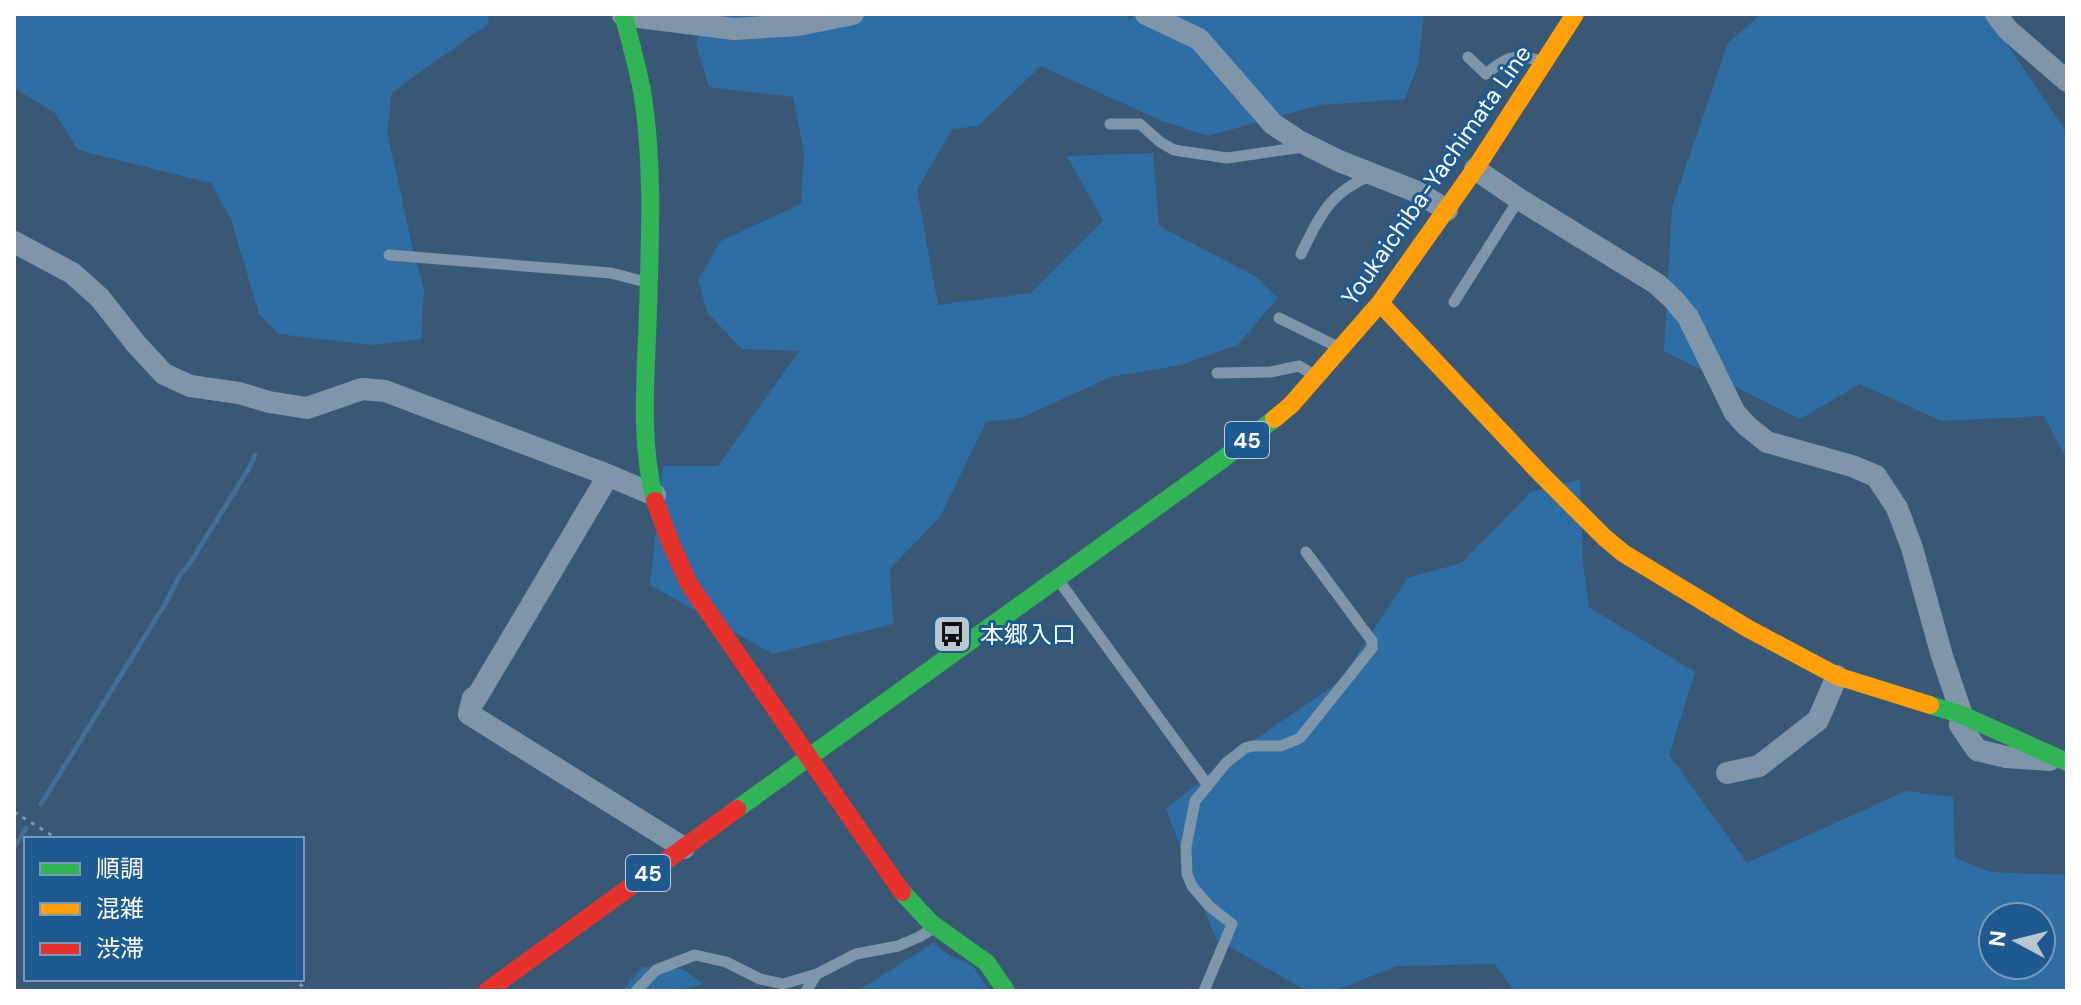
<svg xmlns="http://www.w3.org/2000/svg" width="2081" height="1005" viewBox="0 0 2081 1005" font-family="'DM Sans','Noto Sans JP',sans-serif">
<rect width="100%" height="100%" fill="#385876"/>
<path fill="#2f6ea5" fill-rule="evenodd" d="M14,14H489L488,24L392,92L387,131L413,250L424,288L421,339L371,345L278,334L259,314L231,219L211,183L78,150L55,113L14,88Z
M707,14H1126L1129,20L1137,14H1424L1418,64L1405,99L1320,105L1208,136L1160,120L1041,66L978,126L952,129L917,190L938,305L1031,293L1103,221L1067,156L1153,153L1159,226L1255,276L1278,298L1237,345L1181,365L1110,377L1021,418L986,422L940,517L890,569L893,624L773,654L650,585L663,466H718L799,351L742,349L707,312L698,280L721,241L801,204L804,153L793,97L709,87L696,43Z
M1761,14H1987L2067,133V459L2044,416L1942,421L1860,384L1800,419L1664,351L1672,207L1728,43Z
M1580,479L1583,564L1589,607L1695,672L1669,755L1747,863L1906,791L1953,797L1955,858L1991,872L2067,875V991H1514L1495,964L1397,966L1334,991H1307L1216,939L1166,809L1234,754L1339,682L1408,578L1461,563L1531,492ZM1993,917H2041V965H1993Z
M933,943L949,955L973,966L989,991H858Z
M643,967L683,969L703,984L676,991H622Z"/>
<g fill="none" stroke-linecap="round" stroke-linejoin="round">
<path stroke="#456e94" stroke-width="5" d="M41,804L165,604L180,575L190,563L248,470L255,455
M14,848L26,828"/>
<path stroke="#7f95a9" stroke-width="3" stroke-dasharray="4 6" stroke-linecap="butt" d="M14,812L58,839
M291,979L311,991"/>
<path stroke="#7f95a9" stroke-width="11" d="M1468,57L1486,74C1505,58 1514,53 1539,60
M1110,124H1140L1160,142L1174,150L1227,158L1303,147
M1301,254C1319,217 1330,192 1370,176
M389,255L611,273L649,283
M1454,302L1519,199
M1279,318L1336,346
M1217,373L1270,372L1299,366L1314,375
M1059,581L1207,784
M636,991L656,970L695,955L726,962L760,979L783,984L817,974L856,954L898,946L919,937L935,927
M806,991L817,974
M1204,991L1232,924L1209,906L1192,886L1187,874L1186,847L1195,801L1226,763L1245,748L1252,746H1281L1300,738L1372,648V641L1306,552"/>
<path stroke="#7f95a9" stroke-width="22" d="M1146,14L1199,39L1273,124L1297,140L1339,161L1415,191L1447,210
M1996,14L2008,30L2067,81
M623,15L734,29L798,25L853,14
M1475,169L1519,199L1657,284L1674,300L1688,317L1735,413L1747,426L1767,442L1852,466L1876,476L1897,508L1912,548L1942,656L1962,715L1960,725L1977,750L2006,757L2050,760
M14,242L72,273L100,298L136,344L164,374L190,386L239,393L269,402L307,408L362,389L385,391L600,472L655,495
M608,476L475,700L473,698L469,714L684,848
M1727,773L1759,766L1818,720L1837,676"/>
<path stroke="#30b455" stroke-width="18" d="M623,14C630,40 637,65 642,91C654,164 650,239 648,312C646,375 639,440 655,501
M1930,705L1962,715L2067,762
M737,809L1223,459L1274,419
M902,892L931,923L987,963L1006,991"/>
<path stroke="#ff9f0a" stroke-width="18" d="M1380,303L1539,472L1604,537L1623,553L1747,628L1837,676L1930,705
M1274,419L1291,405L1380,303L1475,169L1575,14"/>
<path stroke="#e5322d" stroke-width="18" d="M655,501L671,544L689,584L902,892
M487,991L737,809"/>
</g>
<defs>
<symbol id="bus-square" viewBox="-11 -11 22 22"><rect x="-9" y="-9" width="18" height="18" rx="4" fill="#b9c5cf" stroke="#1e5990"/><path d="M-5-6H5V4H4V6H2V4H-2V6H-4V4H-5ZM-3.5-4V0h7V-4ZM-3.5 1.2v1.5H-2V1.2ZM2 1.2v1.5H3.5V1.2Z" fill="#111"/></symbol>
</defs>
<g fill-rule="evenodd">
<use href="#bus-square" x="930" y="612" width="44" height="44"/>
</g>
<g text-anchor="middle" dominant-baseline="central" stroke-width="6" stroke-linejoin="round" paint-order="stroke">
<g fill="#1e5990" stroke="#bccdde" stroke-width="2">
<rect x="1225" y="422" width="44" height="36" rx="6"/>
<rect x="626" y="855" width="44" height="36" rx="6"/>
</g>
<g font-size="22" font-weight="bold" fill="#fff">
<text x="1247" y="440">45</text>
<text x="648" y="873">45</text>
</g>
<g font-size="24" fill="#fff" stroke="#1e5990">
<text transform="translate(1436 175) rotate(-55)">Youkaichiba-Yachimata Line</text>
</g>
<g font-size="24" fill="#fff" stroke="#1e5990" text-anchor="start">
<text x="980" y="634">本郷入口</text>
</g>
</g>
<rect width="2081" height="1005" fill="none" stroke="#ffffff" stroke-width="32"/>
<rect x="24" y="837" width="280" height="144" fill="#1e5990" stroke="#789bbc" stroke-width="2"/>
<rect x="40" y="863" width="40" height="12" fill="#30b455" stroke="#789bbc" stroke-width="2"/>
<text x="96" y="877" font-size="24" fill="#ffffff">順調</text>
<rect x="40" y="903" width="40" height="12" fill="#ff9f0a" stroke="#789bbc" stroke-width="2"/>
<text x="96" y="917" font-size="24" fill="#ffffff">混雑</text>
<rect x="40" y="943" width="40" height="12" fill="#e5322d" stroke="#789bbc" stroke-width="2"/>
<text x="96" y="957" font-size="24" fill="#ffffff">渋滞</text>
<g transform="translate(2017 941) rotate(277)"><circle r="38" fill="#1e5990" stroke="#789bbc" stroke-width="2"/>
<path d="M0-6L14 30L0 20L-14 30Z" fill="#b9c5cf"/>
<text y="-12" font-size="22" font-weight="bold" text-anchor="middle" fill="#ffffff">N</text>
</g>
</svg>
